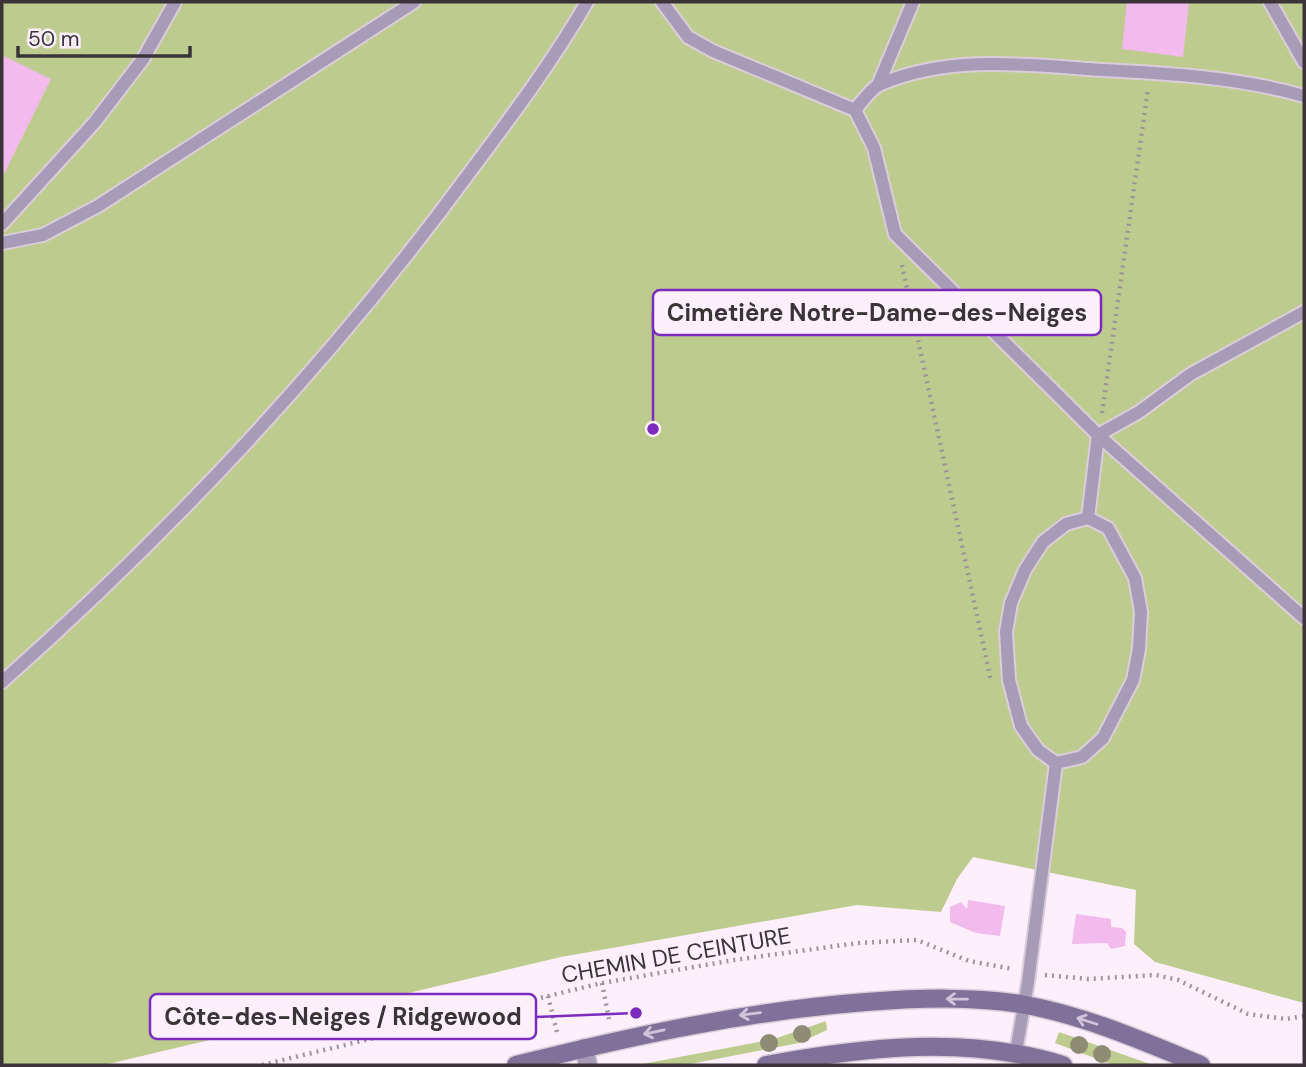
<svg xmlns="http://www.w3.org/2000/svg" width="1306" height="1067" viewBox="0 0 1306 1067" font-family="'DM Sans',sans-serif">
<rect width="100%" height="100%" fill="#feeffc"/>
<path fill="#bdcc8e" d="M2,2H1304V1003L1155,962L1134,944L1136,890L973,857L957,879L941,912L857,905L561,957L104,1065H2Z
M826,1021L827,1030L799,1043L685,1065H637L774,1039Z
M1059,1032L1153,1065H1113L1055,1043Z"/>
<path fill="#f3baee" d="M1127,2H1189L1183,57L1122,49Z
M2,55L51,79L2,178Z
M968,900L1005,906L1000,936L976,933L950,922V907L961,902L967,909Z
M1076,914L1111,919V927L1122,928L1126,932L1125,946L1111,949L1107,943L1072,944Z"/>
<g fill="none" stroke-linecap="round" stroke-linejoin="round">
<defs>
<path id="service" d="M662,2L688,37L713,51L855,110C862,102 871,88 881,84C951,54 1029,65 1103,70C1172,74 1238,77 1304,96
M1270,2L1304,62
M878,85L913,2
M855,110L874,148L895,234L1098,435L1088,518
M2,224L94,123L143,59L175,2
M2,243L43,235L98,206L414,2
M1304,312L1191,374L1139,412L1098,435L1304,618
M1088,518L1108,528L1135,578L1141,612L1139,649L1133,680L1103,738L1082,757L1056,763L1038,750L1021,726L1009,680L1006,632L1011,603L1025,570L1043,542L1066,524Z
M2,682C175,528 333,359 470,172C511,117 553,61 587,2
M1016,1052L1028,982L1056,763"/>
<path id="minor" d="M584,1048L588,1065"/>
<path id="secondary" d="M516,1065C632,1036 747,1011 866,1002C919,998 974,996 1026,1005C1086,1016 1145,1042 1201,1065
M766,1065C864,1047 966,1035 1063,1065"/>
</defs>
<use href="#service" stroke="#dbcdd9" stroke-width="16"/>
<use href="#minor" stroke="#dbcdd9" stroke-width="21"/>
<use href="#secondary" stroke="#dbcdd9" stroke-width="21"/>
<path stroke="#9e939c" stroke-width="4.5" stroke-dasharray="2 5" stroke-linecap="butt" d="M902,265L991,681
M1102,413L1148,89
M1045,975L1088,979L1156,975L1178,980L1248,1014L1286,1019L1304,1016
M602,983L609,1019
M548,996L557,1032
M262,1065L602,983L734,960L858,943L917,940L969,961L1013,969"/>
<use href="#service" stroke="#a69cb8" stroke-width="12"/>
<use href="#minor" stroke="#a69cb8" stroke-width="18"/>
<use href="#secondary" stroke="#80719a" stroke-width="18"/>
</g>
<g fill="#8e8c74">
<circle cx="802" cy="1034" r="9"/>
<circle cx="769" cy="1043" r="9"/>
<circle cx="1079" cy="1045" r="9"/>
<circle cx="1102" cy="1054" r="9"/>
</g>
<defs><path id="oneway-shaft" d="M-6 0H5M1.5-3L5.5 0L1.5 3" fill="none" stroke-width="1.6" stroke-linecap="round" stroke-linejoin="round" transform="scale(1.75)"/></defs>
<g stroke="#d2c3da">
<use href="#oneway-shaft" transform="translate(957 999) rotate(-179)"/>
<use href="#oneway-shaft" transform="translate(750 1014) rotate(172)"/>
<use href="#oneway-shaft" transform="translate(1087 1021) rotate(-162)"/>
<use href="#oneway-shaft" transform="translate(654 1032) rotate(168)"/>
</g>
<g text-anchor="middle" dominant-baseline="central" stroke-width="5" stroke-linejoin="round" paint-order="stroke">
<g font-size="23" fill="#3a3439" stroke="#feeffc">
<text transform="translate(676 955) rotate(-10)">CHEMIN DE CEINTURE</text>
</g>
</g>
<path fill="none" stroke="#7b2cbf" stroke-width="2.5" d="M653 429L653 312M636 1013L536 1017"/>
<g fill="#7b2cbf" stroke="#feeffc" stroke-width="2.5">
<circle cx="653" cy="429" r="7"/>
<circle cx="636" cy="1013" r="7"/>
</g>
<g fill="#feeffc" stroke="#7b2cbf" stroke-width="2.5">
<rect x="653" y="290" width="448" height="45" rx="7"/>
<rect x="150" y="994" width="386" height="45" rx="7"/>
</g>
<g font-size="24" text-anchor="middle" font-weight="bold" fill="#3a3439">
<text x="877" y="321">Cimetière Notre-Dame-des-Neiges</text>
<text x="343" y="1025">Côte-des-Neiges / Ridgewood</text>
</g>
<rect width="1306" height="1067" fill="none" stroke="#3a3439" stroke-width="7"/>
<path d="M18 46v10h172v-10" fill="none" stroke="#3a3439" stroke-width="3.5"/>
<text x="28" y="46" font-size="21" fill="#3a3439" stroke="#feeffc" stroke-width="5" paint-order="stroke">50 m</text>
</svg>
